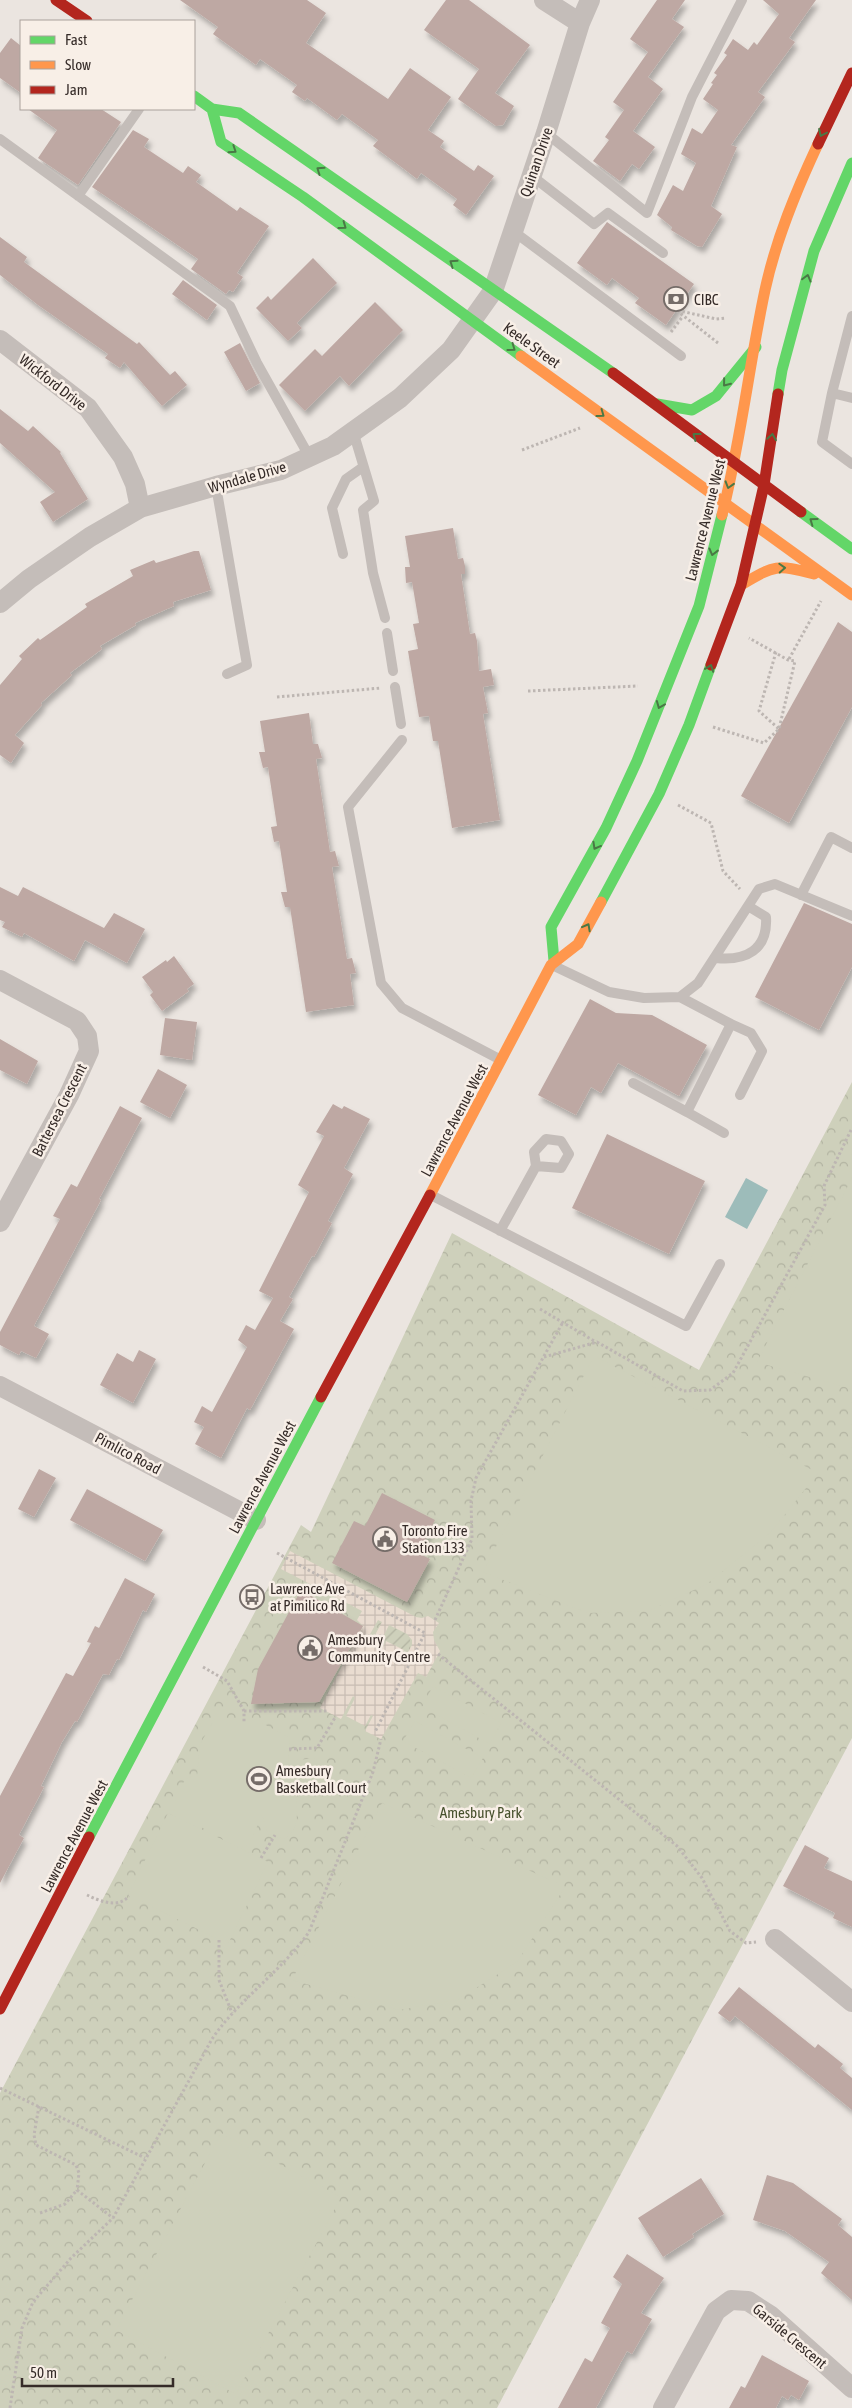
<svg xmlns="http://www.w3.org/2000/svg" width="852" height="2408" viewBox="0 0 852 2408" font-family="'Asap Condensed',sans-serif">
<defs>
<pattern id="park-crowns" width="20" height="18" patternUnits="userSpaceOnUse" patternTransform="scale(1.25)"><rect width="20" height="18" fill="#ced0bb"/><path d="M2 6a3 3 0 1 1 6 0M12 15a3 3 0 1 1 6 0" fill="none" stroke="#b2b3a1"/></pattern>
<pattern id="garden-furrows" width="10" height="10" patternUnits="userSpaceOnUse" patternTransform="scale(1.25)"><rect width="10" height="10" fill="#ced0bb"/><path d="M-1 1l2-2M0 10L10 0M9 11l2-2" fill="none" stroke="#b2b3a1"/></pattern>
<pattern id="plaza-grid" width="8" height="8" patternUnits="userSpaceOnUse" patternTransform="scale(1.25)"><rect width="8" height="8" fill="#e9dcd0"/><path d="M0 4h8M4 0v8" fill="none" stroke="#c8bdb3"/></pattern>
<filter id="shadow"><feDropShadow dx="3" dy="5.5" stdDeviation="2.5" flood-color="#0004"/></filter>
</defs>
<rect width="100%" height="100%" fill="#ebe5e0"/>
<path fill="url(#park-crowns)" d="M852,1082V1738L497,2408H0V2093L301,1525L311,1532L452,1233L699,1370Z"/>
<path fill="url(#garden-furrows)" d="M389,1625C414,1637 415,1638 402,1663L398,1661L404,1650L381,1651L377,1649Z"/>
<path fill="#ced0bb" d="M852,1178V1389L757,1362Z
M594,1356L818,1473L771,1532L707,1584L648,1611L588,1613L483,1572Z
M433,1686L501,1723L490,1744L422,1707Z
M415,1721L483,1758L471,1778L403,1741Z
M213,1722H260L290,1738L288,1761L316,1758C317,1778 321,1790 297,1795C296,1813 301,1829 284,1839L268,1834L262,1815L249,1845L241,1847L175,1814L173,1807L185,1779L193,1776L197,1777L200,1744Z
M382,1803L565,1887L517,1962L457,2000L399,2010L292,1980Z
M168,1813L268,1862L228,1944L128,1895Z
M221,2133L341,2197L236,2394L116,2330Z"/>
<path fill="url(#plaza-grid)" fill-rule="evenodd" d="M290,1551L416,1617L422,1618L428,1616L439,1623L433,1632L434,1640L440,1651L426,1677L418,1673L381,1739L365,1731L373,1716L371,1715L365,1726L346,1716L355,1698L353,1696L341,1719L320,1708L363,1626L357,1620L362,1611L281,1569ZM378,1620L382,1622L369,1646L365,1643ZM389,1625L407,1634L412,1640V1645L402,1663L398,1661L404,1650L386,1641L381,1651L377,1649Z"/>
<path fill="#9dbcba" d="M746,1178L768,1190L747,1229L725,1217Z"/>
<path fill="#bea8a3" filter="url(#shadow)" d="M180,0H307L326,13L306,43L388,99L410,68L451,97L428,130L444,141L440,147L474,171L478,165L494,176L466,215L453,205L457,199L421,173L417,179L404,169L373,146L378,140L342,114L337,120L307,98L305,101L292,92L297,85L260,59L256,65L213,34L218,27Z
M446,0H469L530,45L495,93L514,106L503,125L496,126L458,99L479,69L424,30Z
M657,0H685L672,19L684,27L648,77L663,89L633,131L655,147L639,169L632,164L620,181L593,161L609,140L605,137L624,110L613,102L648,52L630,39Z
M763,0H816L789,38L795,42L758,92L765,97L731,145L737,147L711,206L722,214L702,247L697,246L671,230L672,227L657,215L673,185L683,191L696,163L681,154L692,128L702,134L718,110L703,99L713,84L711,83L717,75L714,73L727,55L724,53L733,39L748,50L754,42L757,45L779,14Z
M11,38L21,46V93L0,78V53Z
M28,109H101L121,122L78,185L38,158L57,130Z
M133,130L149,139L144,147L183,173L188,166L201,175L196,182L237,211L240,207L269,226L237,273L243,277L233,292L229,290L226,294L191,269L198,259L92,187Z
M607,222L694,284L666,325L635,303L639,298L612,278L607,285L577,263Z
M0,237L27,257L24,262L137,344L139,342L170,375L175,371L187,385L162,406L124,362L120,368L105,358L108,354L38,305L0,275Z
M313,258L337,283L297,323L302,328L288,341L256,308L268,296L271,300Z
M183,280L217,305L207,320L172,294Z
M375,302L403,330L349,386L340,376L305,411L279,385L315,349L322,356Z
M240,343L260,383L246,391L224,352Z
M0,409L28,431L33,426L61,452L60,453L88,499L53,522L40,502L55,492L0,443Z
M453,528L458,559L463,558L465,566V574H461L470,634L475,633L477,641L479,671L491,669L494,685L483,687L488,713L483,714L500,820L452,828L438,741H433L429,716L419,717L408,651L418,649L413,624L419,623L412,582L406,583L405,567H410L405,536Z
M194,551H199L211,590L173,602L174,606L135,623L136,625L100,646L102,649L70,673L72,675L41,703L42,705L15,735L24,743L11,763L0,755V685L22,659L19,656L38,638L40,640L87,607L85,604L133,576L130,570L154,560L156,563Z
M838,622L852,632V707L789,823L741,796Z
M309,713L313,744H318L322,758L316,759L330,852L335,851L339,866L332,867L347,959L352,958L356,973L350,974L354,1005L306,1012L290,907H285L281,892H287L279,841L274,842L271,827L277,826L268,767L263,768L259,752H265L260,721Z
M0,887L18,896L23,887L104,928L114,913L145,929L127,963L85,940L74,961L24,933L22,937L2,927L5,922L0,920Z
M804,903L852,924V967L819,1030L755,997Z
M174,956L194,984L187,989L189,991L162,1011L150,995L153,992L142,977L166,960L167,962Z
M590,999L616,1013L652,1015L707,1045L679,1096L618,1063L601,1093L591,1087L576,1115L538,1095Z
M165,1018L197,1022L192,1060L160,1055Z
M0,1039L38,1061L27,1084L0,1070Z
M158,1069L187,1085L170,1118L140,1102Z
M333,1104L342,1109L344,1106L370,1119L344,1168L353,1174L328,1221L332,1223L314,1257L312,1256L289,1297L293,1299L280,1321L294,1329L250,1410L247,1408L221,1458L195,1444L204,1427L194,1422L202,1406L212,1412L247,1347L238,1340L246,1325L255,1330L273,1298L259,1291L309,1192L298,1185L324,1136L316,1132Z
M120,1106L142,1118L99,1199L101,1200L36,1322L34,1326L49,1334L36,1358L21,1351L19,1355L0,1345V1332L60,1219L53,1216L71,1184L77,1187Z
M607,1134L705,1181L669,1254L572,1208Z
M139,1350L156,1359L133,1403L100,1385L117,1353L133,1362Z
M39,1469L56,1478L34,1517L18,1509Z
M87,1489L163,1530L145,1561L70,1520Z
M382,1493L435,1520L418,1553L430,1559L407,1602L332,1563L354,1521L365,1526Z
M125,1578L155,1594L146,1612L143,1610L119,1660L117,1659L109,1675L103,1674L77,1722L75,1721L62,1742L41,1786L44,1787L19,1835L24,1838L0,1883V1796L66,1673L73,1676L91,1643L87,1642L95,1626L99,1628Z
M301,1590L363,1626L319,1702L251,1704L258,1669Z
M805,1845L829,1858L824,1868L852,1881V1927L833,1918L835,1913L783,1886Z
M739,1987L815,2048L818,2044L843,2064L840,2068L852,2078V2110L735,2016L730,2022L718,2013Z
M767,2175L793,2183L842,2219L838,2225L852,2237V2300L821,2273L829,2262L785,2231L753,2220Z
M701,2178L724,2214L692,2234L694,2237L663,2257L638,2218Z
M627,2254L664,2278L641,2313L652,2319L632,2354L627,2351L596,2408H558L585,2358L592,2362L610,2328L601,2323L622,2284L613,2277Z
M762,2355L809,2381L799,2400L791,2395L788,2400L782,2396L776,2408H729L741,2386L745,2388Z"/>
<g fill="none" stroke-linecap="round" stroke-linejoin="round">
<path stroke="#bdb6b2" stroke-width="3" stroke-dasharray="2.5 2.5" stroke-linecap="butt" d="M671,332L683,316
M718,343L676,310L716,319L726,318
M522,450L580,428
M776,652L759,711L779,729
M789,659L821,601
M528,691L638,686
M277,697L381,688
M713,727L764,743L779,729L795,661L788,660L749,638
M678,805L711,823L723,871L740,889
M540,1309L596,1342
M544,1357L597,1342L683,1391L710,1390L733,1373L825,1205L824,1186L852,1128
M277,1553L425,1633L375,1732
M435,1620L472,1539L471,1501L476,1478L563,1322
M438,1654L677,1846L702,1878L730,1931L746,1943L756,1942
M203,1667L227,1681L244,1711V1722
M244,1711H327
M289,1749L317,1748L336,1716
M261,1858L275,1835
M87,1895C100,1901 118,1909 129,1896
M219,1940V1980L232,2013
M0,2088L145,2158
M39,2106L34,2135L36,2145L76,2165L79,2173L77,2190L113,2218
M40,2213L65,2204L77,2190
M10,2408L22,2328L33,2302L71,2258L113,2218L212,2039C239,1999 281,1972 309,1932L373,1772L381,1739"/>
<path stroke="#c4bdb9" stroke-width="10" d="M546,133L647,213L692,97L742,0
M0,139L230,306L257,363L309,456
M532,176L594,224L608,213L663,253
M78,196L139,109
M513,231L681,356
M852,316L832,393L822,442L852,464
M832,393L852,398
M353,431L374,501L363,510L373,573L385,618
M216,486L247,665L227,674
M343,554L332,508L346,479L363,467
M387,633L393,671
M395,687L401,724
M402,740L348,807L381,983L402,1008L501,1060
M801,895L831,837L852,848
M716,958C746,961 768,950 766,917L748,906
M552,965L609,992L644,998L680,997L698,983L759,889L775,884L852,916
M680,997L731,1024L687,1112L724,1133
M731,1024L751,1033L762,1051L740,1095
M633,1083L687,1112
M431,1195L686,1326L720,1264
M500,1231L536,1166L534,1152L546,1139L561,1141L569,1154L561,1168L536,1166"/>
<path stroke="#c4bdb9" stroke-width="20" d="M544,0L580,23
M0,340L88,408L123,457L135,484L140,508
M0,603L29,579L90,537L140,508L216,486L281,470L333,446L400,398L451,350L493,291L546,133L580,23L590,0
M0,980L77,1021L87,1036L89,1051L69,1095L0,1222
M0,1386L256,1520
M775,1939L852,2002
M663,2408L716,2311L731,2300L748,2301L771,2316L852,2388"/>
<path stroke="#63d668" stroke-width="11" d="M194,96L212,109L239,113L613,373
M212,109L221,142L303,197L521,356
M778,394L782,370L814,251L852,163
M657,404L692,410L716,396L756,347
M801,512L852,549
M601,902L659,794L689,725L711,665
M554,961L551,927L606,828L637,761L699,606L722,515
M89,1837L321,1397"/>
<path stroke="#ff974d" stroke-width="11" d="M521,356L852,595
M722,515C741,441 749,365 765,290C776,239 796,191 818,144
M741,585C775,565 776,564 814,574
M430,1195L551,965L578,944L601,902"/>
<path stroke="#b3261e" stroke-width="11" d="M56,0L87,21
M818,144L852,73
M613,373L801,512
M711,665L741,585L764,485L778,394
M321,1397L430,1195
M0,2009L89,1837"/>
</g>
<defs><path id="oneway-chevron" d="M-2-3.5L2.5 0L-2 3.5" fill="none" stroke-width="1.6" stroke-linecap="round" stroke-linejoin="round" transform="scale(1.25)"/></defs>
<g stroke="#4a7845">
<use href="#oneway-chevron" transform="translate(822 133) rotate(115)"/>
<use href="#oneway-chevron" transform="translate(233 150) rotate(34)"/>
<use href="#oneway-chevron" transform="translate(320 170) rotate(-145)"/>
<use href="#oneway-chevron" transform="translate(343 226) rotate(36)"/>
<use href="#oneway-chevron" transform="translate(453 263) rotate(-145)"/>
<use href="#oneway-chevron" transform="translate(807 278) rotate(-75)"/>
<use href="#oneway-chevron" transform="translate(512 348) rotate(36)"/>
<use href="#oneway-chevron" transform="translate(726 383) rotate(129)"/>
<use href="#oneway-chevron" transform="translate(601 414) rotate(36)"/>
<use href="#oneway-chevron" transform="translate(696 436) rotate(-143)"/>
<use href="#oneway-chevron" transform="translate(772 437) rotate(-81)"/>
<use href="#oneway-chevron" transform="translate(729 485) rotate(107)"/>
<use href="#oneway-chevron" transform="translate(813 521) rotate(-144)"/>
<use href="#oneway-chevron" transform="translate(713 552) rotate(104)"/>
<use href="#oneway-chevron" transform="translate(782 568) rotate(-3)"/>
<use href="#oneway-chevron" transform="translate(710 668) rotate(-70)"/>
<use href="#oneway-chevron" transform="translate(660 705) rotate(112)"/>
<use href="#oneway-chevron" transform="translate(596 846) rotate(119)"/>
<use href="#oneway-chevron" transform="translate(587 927) rotate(-62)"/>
</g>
<defs>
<symbol id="bank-ring" viewBox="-11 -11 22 22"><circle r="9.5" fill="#f8efe7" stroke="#756c68" stroke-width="1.5"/><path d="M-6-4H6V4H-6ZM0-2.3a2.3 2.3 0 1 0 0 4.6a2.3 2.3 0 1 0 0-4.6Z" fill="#756c68"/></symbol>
<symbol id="civic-ring" viewBox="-11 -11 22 22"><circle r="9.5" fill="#f8efe7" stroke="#756c68" stroke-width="1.5"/><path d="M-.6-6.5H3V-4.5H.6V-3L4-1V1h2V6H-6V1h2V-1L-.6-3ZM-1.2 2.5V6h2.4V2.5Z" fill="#756c68"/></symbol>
<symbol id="bus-ring" viewBox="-11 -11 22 22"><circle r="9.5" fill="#f8efe7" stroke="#756c68" stroke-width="1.5"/><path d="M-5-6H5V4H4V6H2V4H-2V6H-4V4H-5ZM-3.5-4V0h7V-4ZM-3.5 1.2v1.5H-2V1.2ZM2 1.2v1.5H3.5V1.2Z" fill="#756c68"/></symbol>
<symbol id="stadium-ring" viewBox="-11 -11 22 22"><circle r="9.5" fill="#f8efe7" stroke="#756c68" stroke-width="1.5"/><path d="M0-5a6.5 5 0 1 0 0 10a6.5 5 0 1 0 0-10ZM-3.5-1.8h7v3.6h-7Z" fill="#756c68"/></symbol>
</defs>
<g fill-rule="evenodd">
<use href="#bank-ring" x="662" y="285" width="28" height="28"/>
<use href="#civic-ring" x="371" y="1525" width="28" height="28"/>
<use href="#bus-ring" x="238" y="1583" width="28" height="28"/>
<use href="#civic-ring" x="296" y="1634" width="28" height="28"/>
<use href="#stadium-ring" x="245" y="1765" width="28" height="28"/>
</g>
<g text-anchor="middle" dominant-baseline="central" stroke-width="5" stroke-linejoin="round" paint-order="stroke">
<g font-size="15" fill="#352b28" stroke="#f8efe7">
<text transform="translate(536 162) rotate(-71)">Quinan Drive</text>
<text transform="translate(532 345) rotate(36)">Keele Street</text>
<text transform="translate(53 382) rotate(38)">Wickford Drive</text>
<text transform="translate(247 477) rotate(-16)">Wyndale Drive</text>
<text transform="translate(705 520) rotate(-76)">Lawrence Avenue West</text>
<text transform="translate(59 1110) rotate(-63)">Battersea Crescent</text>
<text transform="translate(454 1120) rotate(-62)">Lawrence Avenue West</text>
<text transform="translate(128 1453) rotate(28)">Pimlico Road</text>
<text transform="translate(262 1477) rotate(-62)">Lawrence Avenue West</text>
<text transform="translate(74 1836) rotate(-62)">Lawrence Avenue West</text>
<text transform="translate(790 2336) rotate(40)">Garside Crescent</text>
</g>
<g font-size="15" fill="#352b28" stroke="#f8efe7" text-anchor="start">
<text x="694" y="299">CIBC</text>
<text x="402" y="1530">Toronto Fire<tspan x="402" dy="17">Station 133</tspan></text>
<text x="270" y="1588">Lawrence Ave<tspan x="270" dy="17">at Pimilico Rd</tspan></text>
<text x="328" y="1639">Amesbury<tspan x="328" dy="17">Community Centre</tspan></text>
<text x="276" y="1770">Amesbury<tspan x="276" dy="17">Basketball Court</tspan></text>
</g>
<g font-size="15" fill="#47512d" stroke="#f8efe7">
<text x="481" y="1812">Amesbury Park</text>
</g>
</g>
<rect x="20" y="20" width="175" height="90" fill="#f8efe7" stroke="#aaa19b"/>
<rect x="30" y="36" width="25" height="8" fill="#63d668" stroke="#aaa19b"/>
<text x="65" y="45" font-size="15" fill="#352b28">Fast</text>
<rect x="30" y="61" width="25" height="8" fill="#ff974d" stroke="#aaa19b"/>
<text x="65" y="70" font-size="15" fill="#352b28">Slow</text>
<rect x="30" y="86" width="25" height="8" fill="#b3261e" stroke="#aaa19b"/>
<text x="65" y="95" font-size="15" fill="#352b28">Jam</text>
<path d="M22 2378v8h151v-8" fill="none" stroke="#352b28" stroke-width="2.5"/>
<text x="30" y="2378" font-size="15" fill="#352b28" stroke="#f8efe7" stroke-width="4" paint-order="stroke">50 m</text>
</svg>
